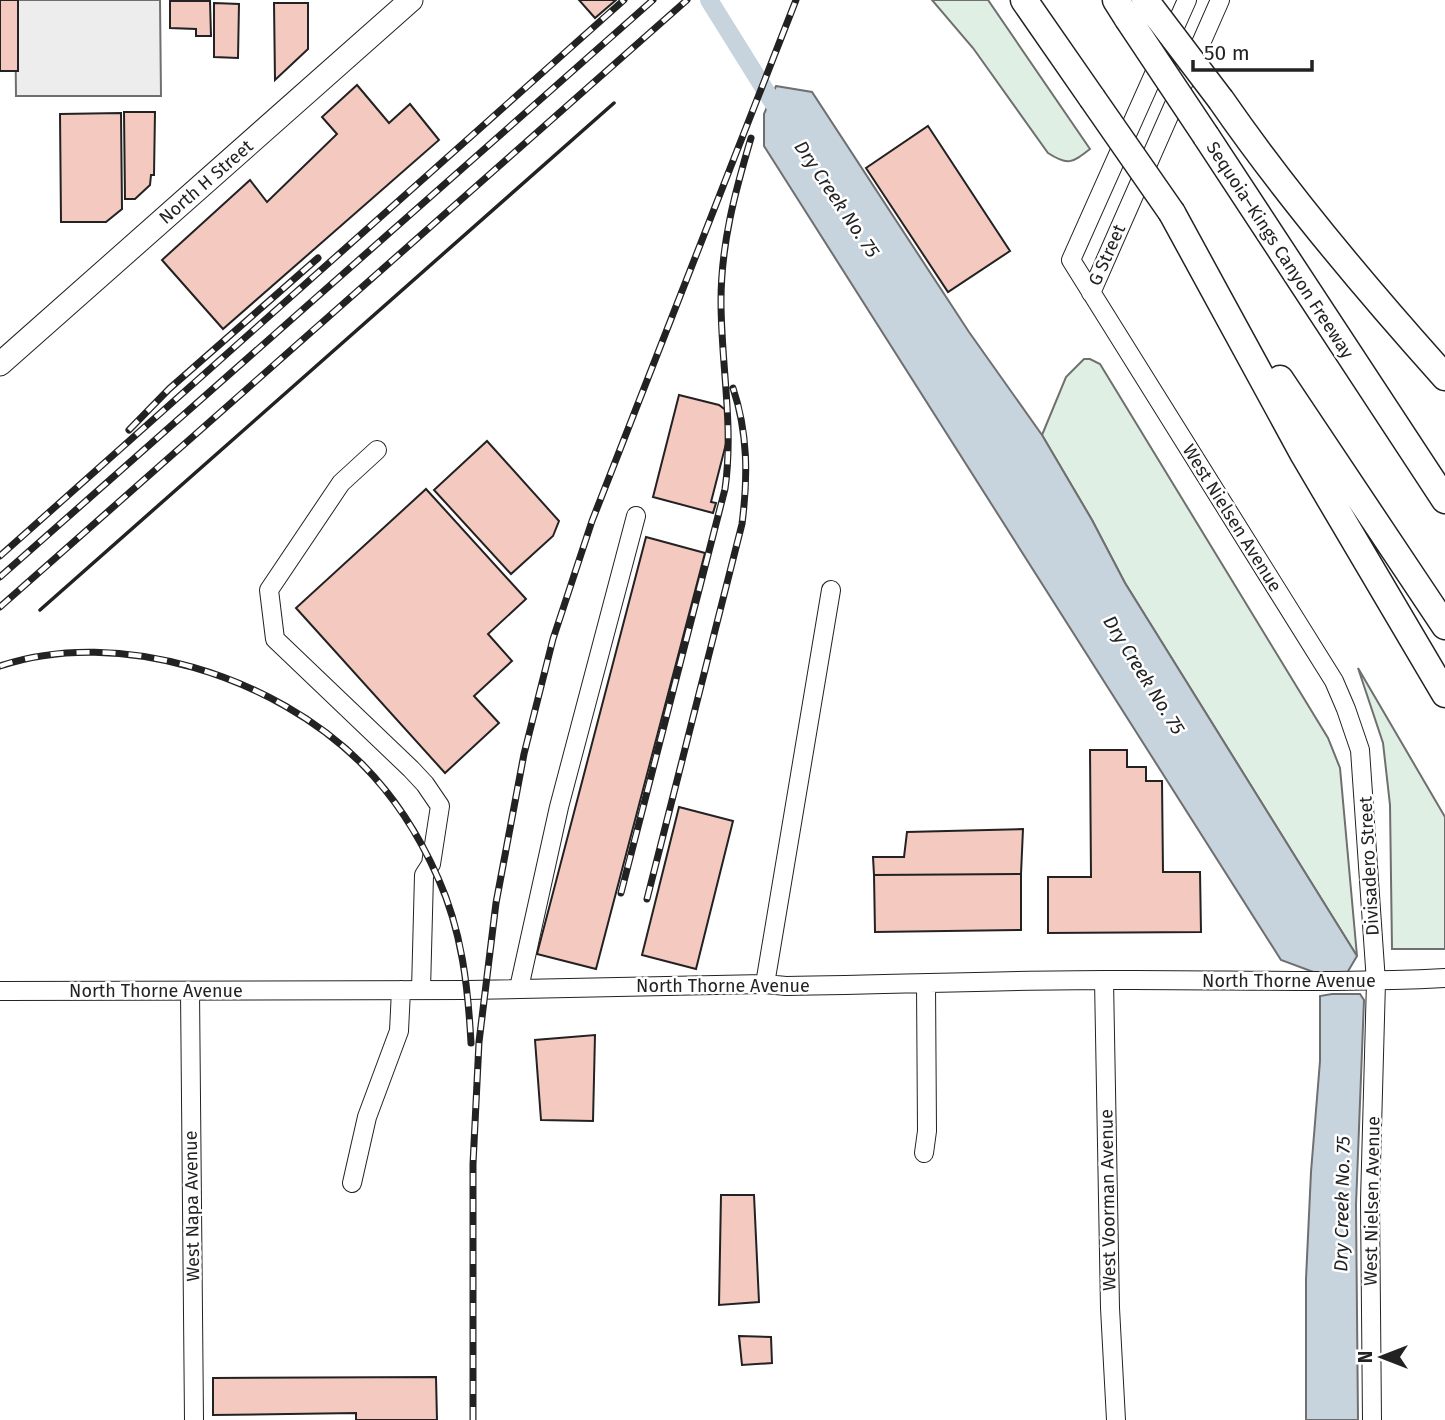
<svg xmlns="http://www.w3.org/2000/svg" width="1445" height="1420" viewBox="0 0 1445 1420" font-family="'Fira Sans',sans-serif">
<rect width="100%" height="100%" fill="#fff"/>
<path fill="#e0efe3" stroke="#6f6f6f" stroke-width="2" d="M932,0H988L1090,149C1072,163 1068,166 1048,153L973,48Z
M1084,359H1090L1100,364L1328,738L1340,768L1357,956L1125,583L1092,520L1042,435L1066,377Z
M1358,668L1445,817V949H1392L1390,805L1383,743Z"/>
<path fill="#ededed" stroke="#6f6f6f" stroke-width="2" d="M15,0H160L161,96H16Z"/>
<path fill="#c7d3dd" stroke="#6f6f6f" stroke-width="2" d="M776,86L812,92L969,332L1042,435L1092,520L1125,583L1357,956L1347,973H1316L1281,960L764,146V114Z
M1332,994H1360L1364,1000L1356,1205L1358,1420H1306V1279L1311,1172L1320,1061V996Z"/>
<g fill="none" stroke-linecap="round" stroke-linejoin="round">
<path stroke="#c7d3dd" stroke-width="18" d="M709,0L782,117"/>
</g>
<path fill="#f3c9c0" stroke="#222" stroke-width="2" d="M0,0H18V71H0Z
M579,0H616L595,18Z
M170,1H210L211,36H196V29L170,28Z
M214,3L239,4L238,58L214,57Z
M274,3H308V49L275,80Z
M357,85L389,123L410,104L439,140L223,329L162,260L250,180L267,202L337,134L322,117Z
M124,112H155L154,175H151L150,185L135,199H125Z
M121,113L122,209L106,222H61L60,114Z
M928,126L1010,251L948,292L866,168Z
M679,395L719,405L727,411L728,436L711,502L716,503L713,513L653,497Z
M487,441L559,521L553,536L511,574L434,490Z
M426,489L526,599L488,634L512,661L474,696L499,723L445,773L296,608Z
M646,537L705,553L596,969L537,954Z
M1090,750H1127V767H1146V781H1162L1163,872H1200L1201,932L1048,933V877H1091Z
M679,807L733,821L696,969L642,955Z
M1023,829L1021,874L874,875L873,857H904L907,832Z
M1021,874V930L875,932L874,875Z
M595,1035L593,1121L541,1120L535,1040Z
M721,1195H754L759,1302L719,1305Z
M739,1336L771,1337L772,1363L742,1365Z
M436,1377L437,1420H356V1413L213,1415V1378Z"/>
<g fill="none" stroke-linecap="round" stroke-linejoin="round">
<defs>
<path id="minor" d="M1187,0L1071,260L1334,681L1346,709L1360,750L1376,982L1370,1201L1372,1420
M1091,293L1220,0
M377,450L341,483L269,590L275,639L411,769L425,784L440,806L431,864L424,875L421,990
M1104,980L1110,1308L1116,1420
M765,984L831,590
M519,988L559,807L636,516
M0,991L468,990L765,984L786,986C893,985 999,980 1105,980C1219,979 1332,984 1445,978
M190,991L194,1420
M924,1153L927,1131L926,984
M352,1183L367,1117L399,1031L401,990"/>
<path id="major" d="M0,364L411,0"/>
<path id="highway" d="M1024,0L1092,98
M1116,0L1128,19
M1221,100C1289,198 1366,289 1445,377
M1206,136L1445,500
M1172,213L1304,455L1445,694
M1280,379L1445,626"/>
</defs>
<use href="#minor" stroke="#222" stroke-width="20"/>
<use href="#major" stroke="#222" stroke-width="25"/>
<use href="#highway" stroke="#222" stroke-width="29"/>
<use href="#minor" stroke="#fff" stroke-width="18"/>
<use href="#major" stroke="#fff" stroke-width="23"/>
<use href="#highway" stroke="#fff" stroke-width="26"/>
<defs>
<path id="rail" d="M129,430L169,389L318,258
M0,556L624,0
M0,577L653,0
M0,607L687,0
M0,666C119,626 276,677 362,764C394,796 420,837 438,878C462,931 468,987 471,1043
M621,893L725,489C734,425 721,365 721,301C721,244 735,192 751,138
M647,899L742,524C748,477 748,433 733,388
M473,1420V1164L479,1042L496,903L524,754L553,639L592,521L796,0"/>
</defs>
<use href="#rail" stroke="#222" stroke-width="7"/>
<use href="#rail" stroke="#fff" stroke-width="4.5" stroke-dasharray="13" stroke-linecap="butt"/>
<defs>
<path id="highway-bridge" d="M1145,0L1221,100
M1128,19L1206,136
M1092,98L1172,213"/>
</defs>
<use href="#highway-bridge" stroke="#222" stroke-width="29" stroke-linecap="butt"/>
<use href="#highway-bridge" stroke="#fff" stroke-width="26"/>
<path stroke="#222" stroke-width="3.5" d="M40,610L614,103"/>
</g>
<g text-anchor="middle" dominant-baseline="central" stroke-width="5" stroke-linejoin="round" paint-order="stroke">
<g font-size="18" fill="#222" stroke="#fff">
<text transform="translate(206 182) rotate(-41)">North H Street</text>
<text transform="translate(1280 250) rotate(57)">Sequoia–Kings Canyon Freeway</text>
<text transform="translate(1107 255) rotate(-66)">G Street</text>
<text transform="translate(1232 518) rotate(58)">West Nielsen Avenue</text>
<text transform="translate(1369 866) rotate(-93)">Divisadero Street</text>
<text x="1289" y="981">North Thorne Avenue</text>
<text x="723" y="986">North Thorne Avenue</text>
<text x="156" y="991">North Thorne Avenue</text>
<text transform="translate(1108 1200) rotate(-91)">West Voorman Avenue</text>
<text transform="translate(1372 1201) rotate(-89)">West Nielsen Avenue</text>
<text transform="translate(192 1206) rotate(-91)">West Napa Avenue</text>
</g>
<g font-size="19" font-style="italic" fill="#222" stroke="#fff">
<text transform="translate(837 199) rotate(56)">Dry Creek No. 75</text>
<text transform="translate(1144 675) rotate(58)">Dry Creek No. 75</text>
<text transform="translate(1342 1204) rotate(-89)">Dry Creek No. 75</text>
</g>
</g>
<g transform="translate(1382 1357) rotate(270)" stroke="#ffffff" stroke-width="5" paint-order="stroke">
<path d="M0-5L12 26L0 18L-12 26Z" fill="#222222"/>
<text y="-10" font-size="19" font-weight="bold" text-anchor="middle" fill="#222222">N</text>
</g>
<path d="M1193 60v10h119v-10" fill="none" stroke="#222222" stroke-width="3.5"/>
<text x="1204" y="60" font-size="21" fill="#222222" stroke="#ffffff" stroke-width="5" paint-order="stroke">50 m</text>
</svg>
